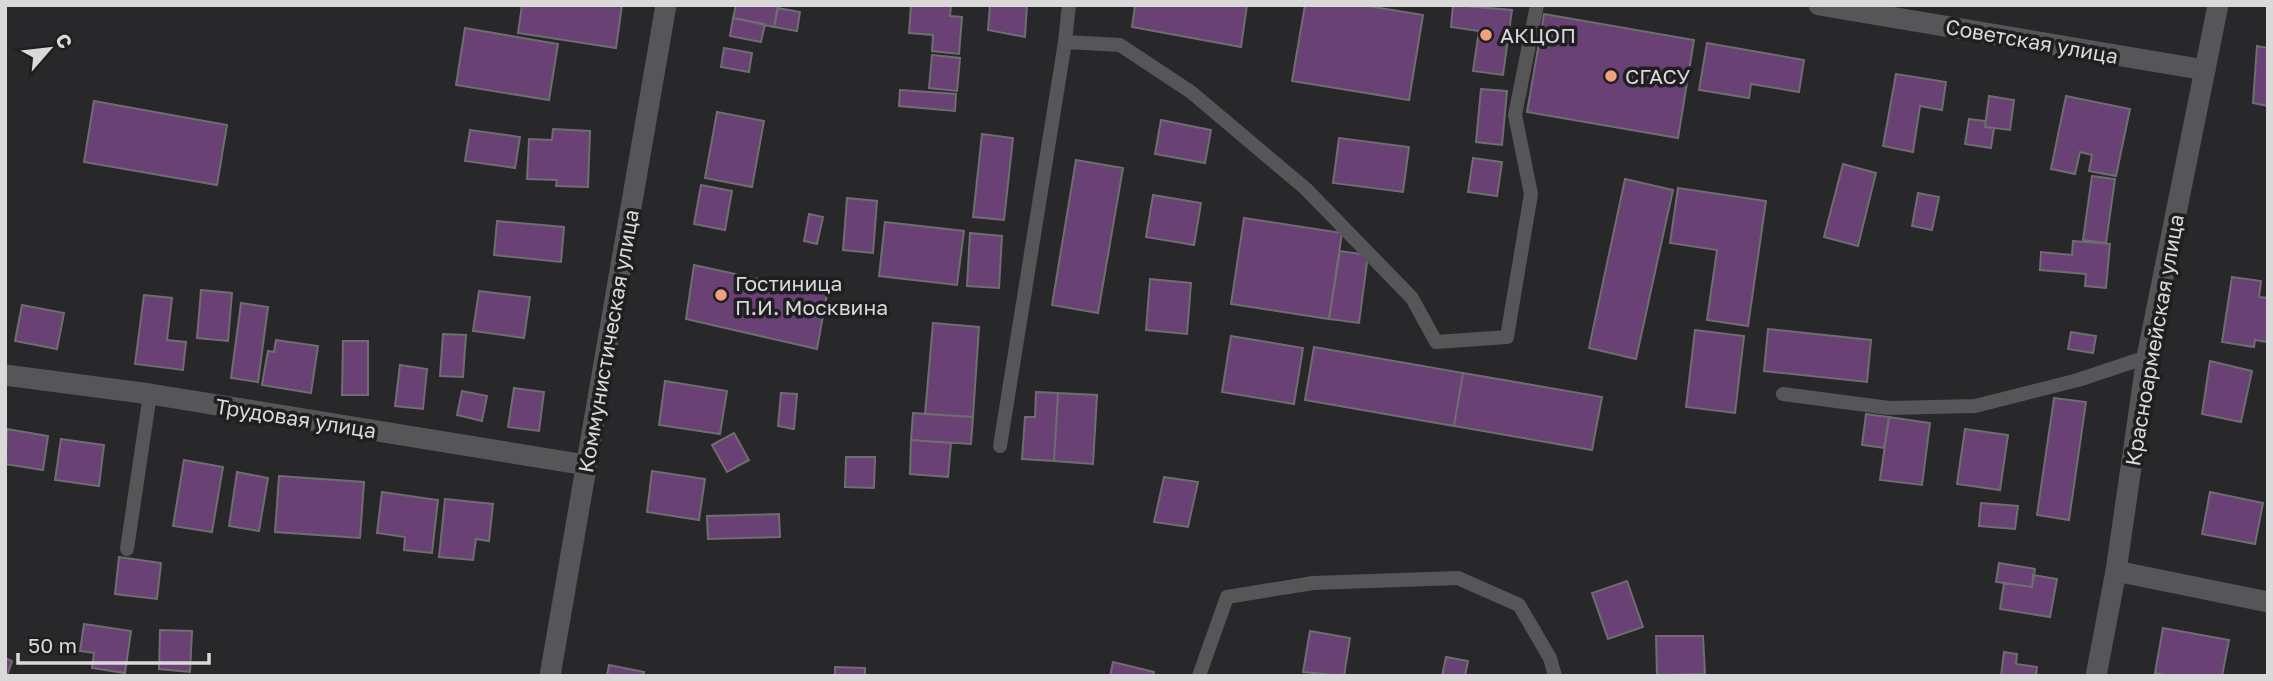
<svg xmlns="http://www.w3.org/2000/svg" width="2273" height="681" viewBox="0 0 2273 681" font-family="'Golos Text',sans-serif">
<rect width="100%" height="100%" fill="#28282a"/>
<path fill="#6a4174" stroke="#6e6d6f" stroke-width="2" d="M522,5H622L616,48L518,33Z
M736,5H778L774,27L733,18Z
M911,5H951L950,16L962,17L959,54L932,51L933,35L909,33Z
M990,5H1027L1025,37L988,30Z
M1135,5H1247L1241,47L1132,27Z
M1305,5H1362L1423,15L1409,100L1292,81Z
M1453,5L1512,10L1503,75L1473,71L1479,31L1451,27Z
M778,8L800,12L797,31L774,27Z
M1544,14L1694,40L1678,138L1527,112Z
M733,18L765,24L761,42L730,36Z
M465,28L558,44L549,100L456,85Z
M1707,43L1804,60L1799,92L1751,84L1749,98L1699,90Z
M2257,46L2268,48V106L2253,103Z
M724,48L752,53L749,72L721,67Z
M932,55L960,58L957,91L929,88Z
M1896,74L1946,82L1942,110L1920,106L1913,152L1883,146Z
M1481,89L1507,91L1502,145L1476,142Z
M900,90L956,94L955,111L899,106Z
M1989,96L2014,100L2010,130L1985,127Z
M2066,96L2130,109L2116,176L2089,171L2092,155L2080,152L2075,174L2051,169Z
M94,101L227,125L217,185L84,162Z
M717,112L764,121L752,187L705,178Z
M1969,119L1986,121L1985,127L1994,128L1991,148L1965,144Z
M1161,120L1211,130L1205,163L1155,154Z
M553,129L590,131L588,187L556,186L557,180L527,179L529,139L552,140Z
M470,130L520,137L515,168L465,161Z
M982,134L1013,138L1004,220L973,217Z
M1339,138L1409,147L1403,192L1333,183Z
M1473,158L1502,162L1497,196L1468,192Z
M1076,160L1123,168L1098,313L1052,305Z
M1843,164L1876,173L1858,246L1824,237Z
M2092,176L2115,179L2106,243L2083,240Z
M1625,179L1673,190L1636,359L1589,348Z
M701,185L732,191L725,230L694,224Z
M1678,188L1766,201L1748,326L1707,320L1717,250L1670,243Z
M1918,193L1939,197L1932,230L1912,226Z
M1153,195L1201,203L1194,245L1146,237Z
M847,198L877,201L873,253L843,250Z
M809,214L823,217L817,244L804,241Z
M1244,218L1342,233L1329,319L1231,304Z
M497,221L564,227L561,262L494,255Z
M885,222L964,231L957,285L879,276Z
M970,233L1002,236L999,288L967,286Z
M2073,241L2110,244L2106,288L2085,286L2086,274L2040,270L2041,252L2072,255Z
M1340,251L1368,255L1359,323L1329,319Z
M694,265L827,294L817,349L686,319Z
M2232,277L2261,281L2259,297L2268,298L2267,342L2255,340L2254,347L2222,342Z
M1150,279L1191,283L1187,334L1146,330Z
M201,290L232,293L228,341L197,338Z
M479,291L530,297L524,338L473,331Z
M144,295L172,298L167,340L186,342L183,370L135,364Z
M241,303L268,307L258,382L231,378Z
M22,305L64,313L57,349L15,341Z
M933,323L979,327L973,417L925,414Z
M1768,329L1871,340L1867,382L1764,371Z
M1695,330L1744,336L1735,413L1686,407Z
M2071,332L2096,336L2093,353L2068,349Z
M443,334L466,335L463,377L440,376Z
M1231,336L1303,348L1294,404L1222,392Z
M276,340L318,346L311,393L262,385L268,351L274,352Z
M343,341H368V395H342Z
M1314,347L1463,373L1454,426L1305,400Z
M2210,361L2252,371L2241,422L2202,414Z
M400,365L427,369L423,409L395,406Z
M1463,373L1602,397L1592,450L1454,426Z
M665,381L727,391L720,434L659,425Z
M514,388L544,392L539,431L508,427Z
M462,391L487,396L482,421L457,415Z
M1036,392L1058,393L1054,461L1022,459L1025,417H1035Z
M781,393L797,394L794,429L778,426Z
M1058,393L1097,395L1093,464L1054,461Z
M2054,398L2086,402L2069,520L2037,515Z
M913,413L973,417L971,444L911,440Z
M1866,414L1889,417L1884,448L1862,445Z
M1889,417L1930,423L1922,485L1880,480Z
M7,429L48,436L43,470L5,464Z
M1965,429L2008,435L2000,490L1957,484Z
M734,433L749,460L727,472L712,445Z
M61,439L104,445L99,486L55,480Z
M911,440L951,443L948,477L910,474Z
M846,457H875L874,488L845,487Z
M184,460L223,467L212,532L173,526Z
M652,471L705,479L699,520L647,512Z
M237,472L268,478L259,531L229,526Z
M279,476L364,482L360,538L275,532Z
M1164,477L1198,482L1188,527L1154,522Z
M382,492L438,500L432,553L404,550L405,537L377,533Z
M2210,492L2263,503L2255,544L2202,534Z
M445,499L493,504L489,541L476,539L473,560L439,557Z
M1981,503L2018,506L2015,529L1979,526Z
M779,514L780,537L708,539L707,516Z
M119,557L161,563L157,599L115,594Z
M1999,563L2035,569L2032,587L1996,582Z
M2033,575L2057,579L2050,617L2000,609L2004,583L2032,587Z
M1627,581L1643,627L1608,639L1592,593Z
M84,624L131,631L125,673L92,668L94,653L80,651Z
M2163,628L2229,640L2222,676H2169L2155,673Z
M160,630L192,631L190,672L159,669Z
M1310,631L1350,638L1344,676L1303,672Z
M1656,636H1703L1705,674L1657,675Z
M2004,652L2017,654L2016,664L2037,667L2036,676H2001Z
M1446,657L1468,661L1465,676H1442Z
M5,658L12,661L7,676H5Z
M1113,662L1154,672L1153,676H1110Z
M609,665L644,672L643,676H607Z
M835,667L865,668V676H835Z"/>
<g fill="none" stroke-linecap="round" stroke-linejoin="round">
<path stroke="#565658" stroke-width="14" d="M1069,5L1065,42L1120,45L1191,92L1306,189L1412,298L1436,342L1507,337L1531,194L1515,115L1537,5
M1783,394L1889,408L1975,406L2078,380L2147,357
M1000,446L1065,42
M127,549L150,394
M1199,676L1227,597L1313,583L1458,578L1519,605L1550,658L1555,676"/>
<path stroke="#565658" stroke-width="21" d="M1819,5L2205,70
M5,375L150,394L586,465
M2116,571L2268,602
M550,676L666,5"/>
<path stroke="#565658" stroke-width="21" d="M2096,676L2116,571L2147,357L2218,5"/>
</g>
<g fill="#f1a17c" stroke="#1f1e20" stroke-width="2.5">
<circle cx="1486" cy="35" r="7"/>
<circle cx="1611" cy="76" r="7"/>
<circle cx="721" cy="295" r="7"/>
</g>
<g text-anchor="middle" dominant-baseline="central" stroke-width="7" stroke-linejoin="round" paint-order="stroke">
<g font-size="21" fill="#d9d9da" stroke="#1f1e20" text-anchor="start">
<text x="1500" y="35">АКЦОП</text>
<text x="1625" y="76">СГАСУ</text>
<text x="735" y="283">Гостиница<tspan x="735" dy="24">П.И. Москвина</tspan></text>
</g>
<g font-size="21" fill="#d9d9da" stroke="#1f1e20">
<text transform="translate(2032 41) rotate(10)">Советская улица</text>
<text transform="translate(2154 340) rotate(-80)">Красноармейская улица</text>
<text transform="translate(608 341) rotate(-80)">Коммунистическая улица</text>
<text transform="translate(296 418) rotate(9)">Трудовая улица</text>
</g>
</g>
<rect width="2273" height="681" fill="none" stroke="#d9d9da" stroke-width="14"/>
<g transform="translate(49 49) rotate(62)" stroke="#1f1e20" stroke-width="5" paint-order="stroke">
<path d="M0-5L12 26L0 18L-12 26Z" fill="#d9d9da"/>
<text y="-10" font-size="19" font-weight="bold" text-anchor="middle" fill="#d9d9da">С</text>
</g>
<path d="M18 653v10h191v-10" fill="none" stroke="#d9d9da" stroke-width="3.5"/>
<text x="28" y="653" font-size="21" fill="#d9d9da" stroke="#1f1e20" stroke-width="5" paint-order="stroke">50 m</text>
</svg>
